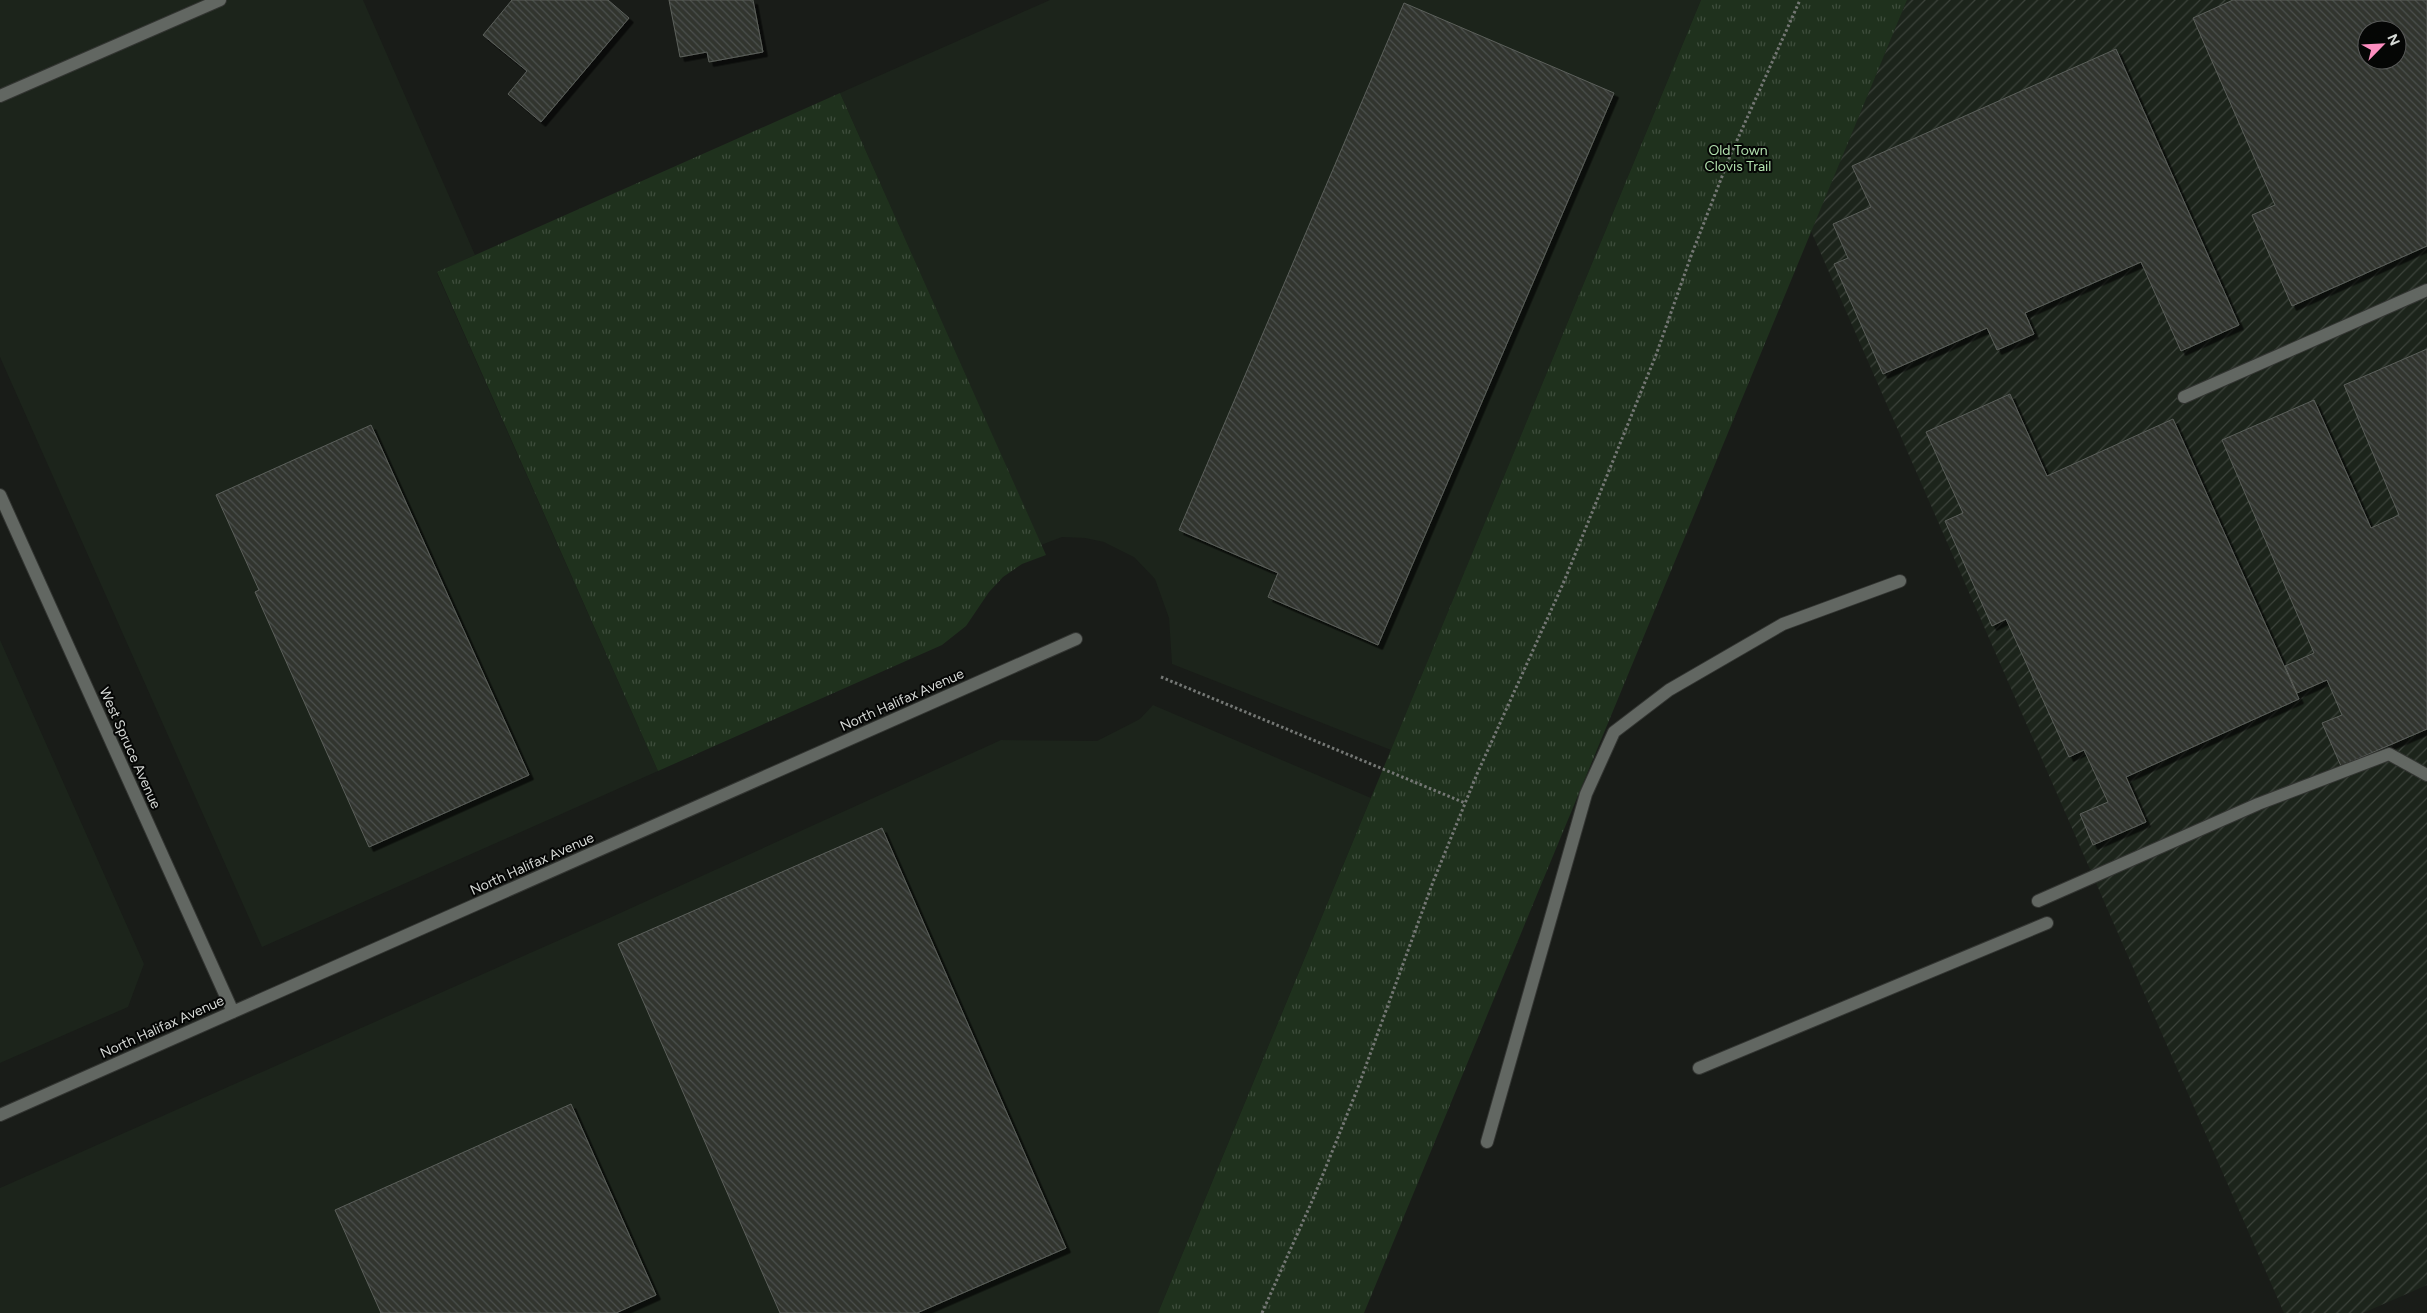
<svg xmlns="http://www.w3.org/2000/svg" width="2427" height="1313" viewBox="0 0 2427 1313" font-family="Figtree,sans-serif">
<defs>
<pattern id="industrial-furrows" width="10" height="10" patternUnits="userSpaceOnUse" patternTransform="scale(1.25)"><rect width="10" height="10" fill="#1c241b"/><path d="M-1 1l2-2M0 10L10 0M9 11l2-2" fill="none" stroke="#3c433b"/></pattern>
<pattern id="grass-tufts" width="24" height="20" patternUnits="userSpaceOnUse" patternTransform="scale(1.25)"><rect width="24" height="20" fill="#1f311d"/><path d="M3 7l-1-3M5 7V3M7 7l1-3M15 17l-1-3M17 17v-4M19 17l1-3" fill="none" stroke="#3f4e3d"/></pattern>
<pattern id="building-back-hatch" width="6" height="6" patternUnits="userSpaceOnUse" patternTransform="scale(1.25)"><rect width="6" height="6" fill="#30342f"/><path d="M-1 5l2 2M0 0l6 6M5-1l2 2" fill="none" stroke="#4d514c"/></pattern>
<filter id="shadow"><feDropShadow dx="4.5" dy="4.5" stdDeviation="0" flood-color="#0009"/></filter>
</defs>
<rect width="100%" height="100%" fill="#191c18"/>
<path fill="#1c241b" d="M0,0H363L475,255L437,273L658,771L262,947L0,357Z
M1050,0H1701L1391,750L1172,664L1169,618L1155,579L1134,557L1104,542L1085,538L1062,537L1041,545L840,93Z
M0,640L144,964L128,1007L0,1063Z
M1153,705L1371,798L1158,1313H0V1188L607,919L1001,740L1097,741L1140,719Z"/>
<path fill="url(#industrial-furrows)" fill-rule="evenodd" d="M1907,0H2427V1285L2363,1313H2284L1811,231ZM2367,30H2397V60H2367Z"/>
<path fill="url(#grass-tufts)" d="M1701,0H1907L1364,1313H1158Z
M840,93L1046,555L1022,564L1003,577L989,592L966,626L942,645L658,771L437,272Z"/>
<path fill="url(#building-back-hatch)" stroke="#5c605b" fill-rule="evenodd" filter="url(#shadow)" d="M512,0H608L629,18L541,122L508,94L527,71L483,35Z
M669,0H753L763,52L709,62L707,52L680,57Z
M2233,0H2427V246L2292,306L2252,215L2275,205L2193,18ZM2367,30H2397V60H2367Z
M1404,3L1614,93L1378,645L1268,597L1278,573L1179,530Z
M2116,49L2239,325L2181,351L2141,262L2025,313L2034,334L1997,350L1987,328L1883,374L1834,264L1848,258L1833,224L1871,207L1852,166Z
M2427,349V729L2341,766L2322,723L2342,715L2327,680L2297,693L2285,666L2314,653L2222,440L2314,400L2371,528L2399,515L2344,385Z
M2010,394L2047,476L2173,419L2299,699L2126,777L2146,822L2093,845L2080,814L2108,802L2084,750L2069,757L2006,619L1992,626L1945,521L1963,513L1926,432Z
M371,425L529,775L369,847L255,592L259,590L216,495Z
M882,828L1066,1248L917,1313H780L618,944Z
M571,1104L656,1295L616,1313H381L335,1210Z"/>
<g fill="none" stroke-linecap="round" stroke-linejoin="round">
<defs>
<path id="minor" d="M0,96L220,0
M2184,397L2427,290
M0,495L233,1012
M2038,901L2258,804L2389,754L2427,775
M1699,1068L2047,923
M0,1115L1076,639
M1487,1142L1586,794L1614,732L1669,690L1783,624L1900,581"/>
</defs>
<use href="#minor" stroke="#333532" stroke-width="14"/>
<path stroke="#747774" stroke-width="3" stroke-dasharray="2.5 2.5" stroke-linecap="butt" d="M1161,677L1465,803
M1262,1313L1313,1199L1357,1090L1433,882L1477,774L1563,584L1656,355L1691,256L1730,156L1800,0"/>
<use href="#minor" stroke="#626762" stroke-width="12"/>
</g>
<g text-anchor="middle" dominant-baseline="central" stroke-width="4" stroke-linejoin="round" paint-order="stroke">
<g font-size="14" fill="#b2e1ae" stroke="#050605">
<text x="1738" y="150">Old Town<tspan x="1738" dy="16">Clovis Trail</tspan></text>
</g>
<g font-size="14" fill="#d6d9d6" stroke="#050605">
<text transform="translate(902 700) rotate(-24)">North Halifax Avenue</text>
<text transform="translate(130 748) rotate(66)">West Spruce Avenue</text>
<text transform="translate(532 864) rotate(-24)">North Halifax Avenue</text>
<text transform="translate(162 1027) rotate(-24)">North Halifax Avenue</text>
</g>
</g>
<g transform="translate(2382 45) rotate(66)"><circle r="24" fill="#050605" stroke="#595a59"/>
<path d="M0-4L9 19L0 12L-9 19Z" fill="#fd8ec0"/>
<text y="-8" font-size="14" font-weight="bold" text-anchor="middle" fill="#d6d9d6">N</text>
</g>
</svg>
